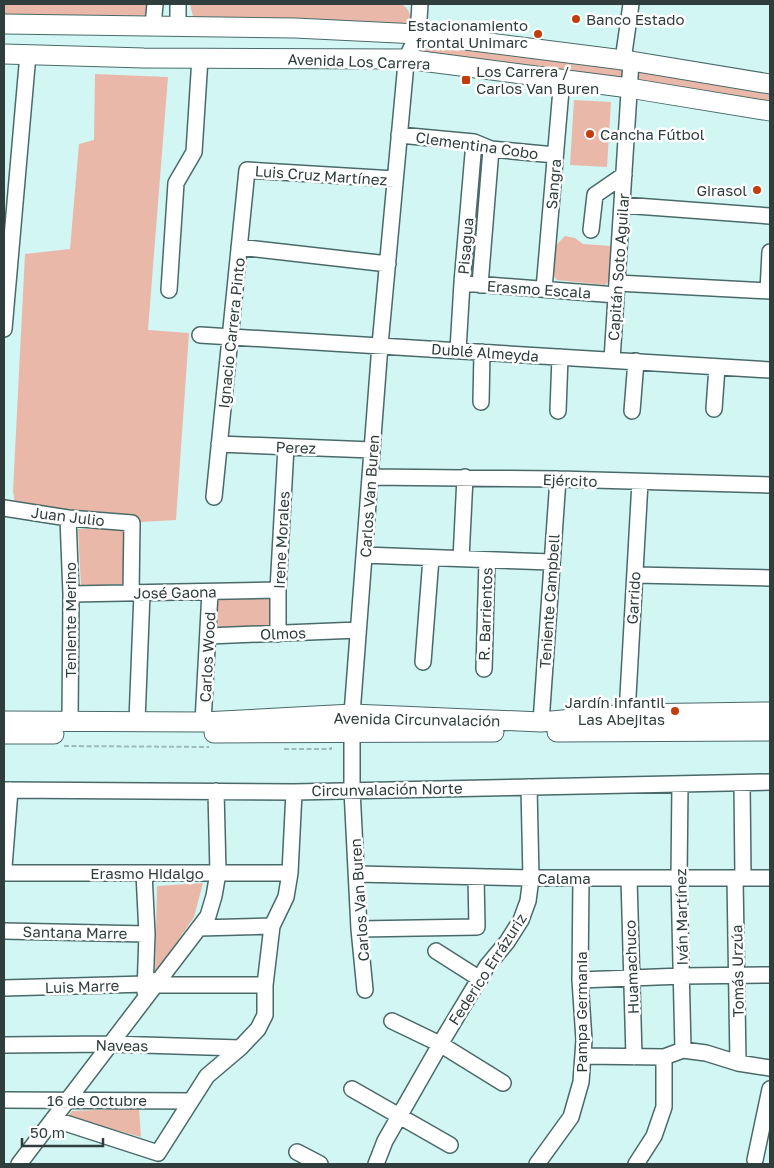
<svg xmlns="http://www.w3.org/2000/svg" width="774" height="1168" viewBox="0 0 774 1168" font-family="'Golos Text',sans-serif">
<rect width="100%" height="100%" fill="#d2f6f4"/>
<path fill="#eab8a9" d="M4,4H151L148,14L143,19L4,20Z
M190,4H401C410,9 411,15 410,25L200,23L193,17Z
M420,37L770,87V108L413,58Z
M95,74L168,77L148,330L189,333L176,520L141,522L73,514L15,503L13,491L25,254L70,249L79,144L94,140Z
M574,100L611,102L607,167L570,165Z
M565,236L575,238L583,244L612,246L610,280L605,285L557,280L553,275L555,246Z
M78,529H124L123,584L81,586Z
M272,597L271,625L217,628L218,599Z
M203,883L194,917L155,974L157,886Z
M139,1108L141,1137L67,1117L72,1111Z"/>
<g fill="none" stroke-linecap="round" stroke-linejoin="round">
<defs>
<path id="minor" d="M153,26L155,4
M178,26V4
M623,60L631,4
M399,135L474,142L491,149L555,155
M622,205L770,216
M591,230L595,195L624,175
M239,247L388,264
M462,283L616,295
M617,283L770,291
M480,285L491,149
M544,289L562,78
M169,290L176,183L194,152L200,58
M768,291L770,252
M4,329L28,54
M200,335L770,370
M458,350L462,283L474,142
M612,360L631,61
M481,402L482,352
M714,409L717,367
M558,411L560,357
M632,411L636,361
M219,444L372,450
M370,477L558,479L770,485
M214,497L247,170L395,179
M4,508L68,518L132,523L131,593
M68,518L71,594L70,721
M364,555L551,562
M461,559L465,477
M635,575L770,578
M71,594L278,590
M278,634V590L286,447
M208,636L358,630
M423,662L431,558
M484,669L487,560
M627,714L640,482
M137,721L142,593
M203,722L210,592
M541,722L558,479
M742,783L743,878
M680,784L679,878L683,1050
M4,790L294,792L770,782
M4,867L10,790
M4,873H290
M144,873L147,934L145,992
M357,874L531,878H770
M629,878L634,1057
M735,878L738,1063
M199,928L272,926
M359,929L477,927L476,877
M4,931L147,934
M436,951L480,979
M580,980L682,976L770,975
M155,985H265
M4,988L145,984L160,979
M365,990L359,929L352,790V714L380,345L405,74L406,59L418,34L420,4
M392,1021L440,1044L503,1083
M4,1045L111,1044L240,1048
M583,1056L664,1057L683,1050L706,1053L738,1063L770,1068
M352,1089L450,1145
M4,1100L191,1101
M53,1119L158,1153L207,1076L240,1048L258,1029L265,1015V985L272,926L286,897L290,873L294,792
M297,1152L320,1164
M755,1160L770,1089
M19,1164L208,916L214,896L218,873L216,791
M376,1164L385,1141L445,1036L487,966L507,942L521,920L528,901L531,878L529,787
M537,1164L571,1117L581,1082L584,1040L580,980L581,878
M636,1164L654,1136L664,1107V1057"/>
<path id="major" d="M4,24L295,28L418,34L631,61L770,84
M4,54L144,58L406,59L629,88L770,111
M4,721L203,722L352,714L541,722L627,714L770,712
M557,732L770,731
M214,733L494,732
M4,734H54"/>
</defs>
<use href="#minor" stroke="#4a6a69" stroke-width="18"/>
<use href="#major" stroke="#4a6a69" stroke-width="21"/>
<path stroke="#9dbab8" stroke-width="2" stroke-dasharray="5 2.5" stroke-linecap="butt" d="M64,746L209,747
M284,749H331V747"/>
<use href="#minor" stroke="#fff" stroke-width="15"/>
<use href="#major" stroke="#fff" stroke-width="19"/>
</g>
<g fill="#c33c09" stroke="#fff" stroke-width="2">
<circle cx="576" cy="19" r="5"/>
<circle cx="538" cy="34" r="5"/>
<rect x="461" y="75" width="10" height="10" rx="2.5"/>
<circle cx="590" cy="134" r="5"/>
<circle cx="757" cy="190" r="5"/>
<circle cx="675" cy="711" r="5"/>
</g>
<g text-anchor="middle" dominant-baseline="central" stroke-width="5" stroke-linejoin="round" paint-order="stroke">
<g font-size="15" fill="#2f3e3d" stroke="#fff" text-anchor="start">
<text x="586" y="19">Banco Estado</text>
<text x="528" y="25" text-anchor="end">Estacionamiento<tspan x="528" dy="17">frontal Unimarc</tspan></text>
<text x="476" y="71">Los Carrera /<tspan x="476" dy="17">Carlos Van Buren</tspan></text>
<text x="600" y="134">Cancha Fútbol</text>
<text x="747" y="190" text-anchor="end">Girasol</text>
<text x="665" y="702" text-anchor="end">Jardín Infantil<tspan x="665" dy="17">Las Abejitas</tspan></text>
</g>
<g font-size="15" fill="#2f3e3d" stroke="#fff">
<text transform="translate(359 61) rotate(2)">Avenida Los Carrera</text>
<text transform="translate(477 145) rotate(8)">Clementina Cobo</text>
<text transform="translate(321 175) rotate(4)">Luis Cruz Martínez</text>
<text transform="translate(553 184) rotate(-85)">Sangra</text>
<text transform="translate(465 246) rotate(-85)">Pisagua</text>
<text transform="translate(618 267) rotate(-86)">Capitán Soto Aguilar</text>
<text transform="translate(539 289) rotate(4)">Erasmo Escala</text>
<text transform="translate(231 333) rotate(-84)">Ignacio Carrera Pinto</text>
<text transform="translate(485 352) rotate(4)">Dublé Almeyda</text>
<text transform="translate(296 447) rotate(2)">Perez</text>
<text transform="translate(570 480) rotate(2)">Ejército</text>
<text transform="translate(369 496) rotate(-86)">Carlos Van Buren</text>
<text transform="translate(68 516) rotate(7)">Juan Julio</text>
<text transform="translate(281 540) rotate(-87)">Irene Morales</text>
<text transform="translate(175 592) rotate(-1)">José Gaona</text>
<text transform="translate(633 598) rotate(-87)">Garrido</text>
<text transform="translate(549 601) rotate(-86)">Teniente Campbell</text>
<text transform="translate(485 614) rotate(-88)">R. Barrientos</text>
<text transform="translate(70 620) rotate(-90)">Teniente Merino</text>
<text transform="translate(283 633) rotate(-2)">Olmos</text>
<text transform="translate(207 657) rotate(-87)">Carlos Wood</text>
<text transform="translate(417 719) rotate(1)">Avenida Circunvalación</text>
<text transform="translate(387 789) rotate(-1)">Circunvalación Norte</text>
<text x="147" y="873">Erasmo Hidalgo</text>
<text x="564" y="878">Calama</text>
<text transform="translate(359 900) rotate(-94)">Carlos Van Buren</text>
<text transform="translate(681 917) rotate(-91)">Iván Martínez</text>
<text transform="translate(75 932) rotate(1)">Santana Marre</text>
<text transform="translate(631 967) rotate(-92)">Huamachuco</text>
<text transform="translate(487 969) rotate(-57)">Federico Errázuriz</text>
<text transform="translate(737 971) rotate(-91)">Tomás Urzúa</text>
<text transform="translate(82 986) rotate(-2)">Luis Marre</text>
<text transform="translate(581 1012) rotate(-90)">Pampa Germania</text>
<text transform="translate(122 1045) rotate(1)">Naveas</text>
<text x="97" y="1100">16 de Octubre</text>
</g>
</g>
<rect width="774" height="1168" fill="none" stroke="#2f3e3d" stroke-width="10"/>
<path d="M22 1138v8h81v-8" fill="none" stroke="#2f3e3d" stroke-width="2.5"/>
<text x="30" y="1138" font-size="15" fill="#2f3e3d" stroke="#ffffff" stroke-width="4" paint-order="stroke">50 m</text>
</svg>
